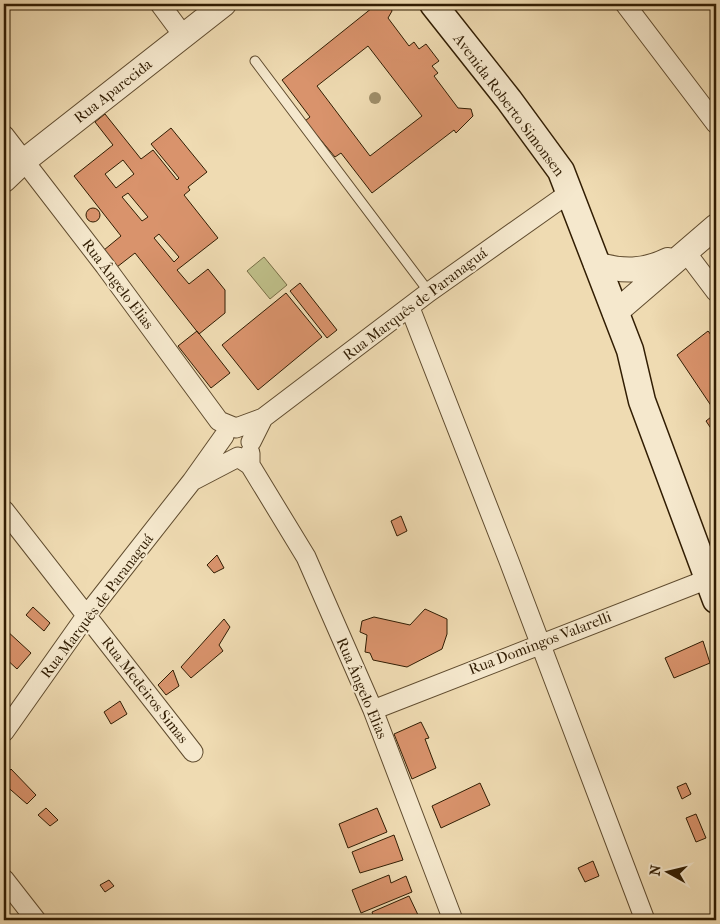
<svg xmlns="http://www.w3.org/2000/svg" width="720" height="924" viewBox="0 0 720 924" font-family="'IM FELL French Canon',serif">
<rect width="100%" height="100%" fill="#efdbb2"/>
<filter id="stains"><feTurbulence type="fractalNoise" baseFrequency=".004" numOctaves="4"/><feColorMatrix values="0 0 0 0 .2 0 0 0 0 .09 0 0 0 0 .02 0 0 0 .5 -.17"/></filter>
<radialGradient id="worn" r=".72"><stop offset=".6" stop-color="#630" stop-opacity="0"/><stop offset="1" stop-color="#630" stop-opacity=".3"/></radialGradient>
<path fill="#bebe88" stroke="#786e46" d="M264,257L287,285L270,299L247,271Z"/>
<path fill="#d9936c" stroke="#311d03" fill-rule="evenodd" d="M377,4H390L392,11L388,18L409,46L414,42L419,49L426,44L439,61L432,66L438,73L434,76L458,108L471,109L473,116L456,133L454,130L372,193L341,153L335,157L305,121L310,117L282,80ZM368,46L422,116L370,156L317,86Z
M105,114L141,159L153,150L177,180L179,178L151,144L171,128L207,172L188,187L190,190L184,195L218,238L177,270L189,284L208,269L225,290V313L199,334L135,253L117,267L104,250L121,236L74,176L113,145L95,122ZM123,160L134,174L116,188L105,174ZM128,193L148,217L142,221L122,197ZM159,234L179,257L174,262L154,238Z
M86 215a7 7 0 1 1 14 0a7 7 0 1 1-14 0Z
M300,283L337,330L327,338L290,291Z
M286,293L322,337L258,390L222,345Z
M197,331L230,373L211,388L178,346Z
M708,331L716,341V413L677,355Z
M716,413V436L706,421Z
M401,516L407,531L397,536L391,521Z
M217,555L224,568L214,573L207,565Z
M33,607L50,623L44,631L26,615Z
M425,609L447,619V634L442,649L407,667L373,660L370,653L365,652L367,635L360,632L362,621L374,617L410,625Z
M224,619L230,627L219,645L223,651L191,678L181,667Z
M6,630L31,653L17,669L4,657V633Z
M703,641L710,663L674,678L665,658Z
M173,670L179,686L166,695L158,685Z
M120,701L127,714L111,724L104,712Z
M421,722L429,738L425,739L436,768L412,779L394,734Z
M11,769L36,795L27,804L4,784V777Z
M480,783L490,805L441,828L432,806Z
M686,783L691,794L682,799L677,787Z
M46,808L58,820L50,826L38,815Z
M377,808L387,832L348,848L339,824Z
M696,814L706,838L696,842L686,818Z
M394,835L403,860L360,873L352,852Z
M593,861L599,876L585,882L578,868Z
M389,875L391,883L406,876L412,892L361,913L352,890Z
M109,880L114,886L105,892L100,885Z
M409,896L419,917L412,920H375L372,912Z"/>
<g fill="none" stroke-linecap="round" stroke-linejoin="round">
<defs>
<path id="service" d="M255,61L429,292"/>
<path id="minor" d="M160,4L183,35
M625,4L716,124
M4,135L105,266L219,421L236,428L263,418L251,442
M685,251L716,292
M410,308L509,561L645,920
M263,418L429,292L569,193
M224,436L192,481L238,457L250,465V453
M250,465L306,557L373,710L453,920
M4,510L193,752
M373,710L708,579
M4,732L86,616L192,481
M4,879L36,920"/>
<path id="tertiary" d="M4,180L24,161L224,4
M596,264C622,272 644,272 668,260
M615,313L716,226"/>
<path id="secondary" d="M433,4L509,100L561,171L630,350L642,401L716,600"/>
</defs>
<use href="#service" stroke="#604c2f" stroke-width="11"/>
<use href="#minor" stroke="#604c2f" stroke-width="21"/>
<use href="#tertiary" stroke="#604c2f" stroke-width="26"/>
<use href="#secondary" stroke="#311d03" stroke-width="29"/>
<use href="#service" stroke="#f5e8cd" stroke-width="9"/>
<use href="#minor" stroke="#f5e8cd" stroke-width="19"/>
<use href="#tertiary" stroke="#f5e8cd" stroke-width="24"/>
<use href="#secondary" stroke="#f5e8cd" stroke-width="26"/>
</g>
<circle fill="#9e8d68" cx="375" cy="98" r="6"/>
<g text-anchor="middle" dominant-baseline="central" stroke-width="4" stroke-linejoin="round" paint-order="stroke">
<g font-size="15" fill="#311d03" stroke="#f5e8cd">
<text transform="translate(113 91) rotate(-38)">Rua Aparecida</text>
<text transform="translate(509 105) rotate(53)">Avenida Roberto Simonsen</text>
<text transform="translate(118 284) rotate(53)">Rua Ângelo Elias</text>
<text transform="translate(415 304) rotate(-37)">Rua Marquês de Paranaguá</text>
<text transform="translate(97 606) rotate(-53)">Rua Marquês de Paranaguá</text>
<text transform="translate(540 643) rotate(-21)">Rua Domingos Valarelli</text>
<text transform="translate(362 688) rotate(67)">Rua Ângelo Elias</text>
<text transform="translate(145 690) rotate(52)">Rua Medeiros Simas</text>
</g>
</g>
<rect width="720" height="924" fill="none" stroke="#efdbb2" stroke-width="20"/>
<rect x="5" y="5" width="710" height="914" fill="none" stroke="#311d03" stroke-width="2.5"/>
<rect x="10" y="10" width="700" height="904" fill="none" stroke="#311d03"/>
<g transform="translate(668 872) rotate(278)" stroke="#f5e8cd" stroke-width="4" paint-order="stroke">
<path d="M0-4L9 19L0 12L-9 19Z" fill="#311d03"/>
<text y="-8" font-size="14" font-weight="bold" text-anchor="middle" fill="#311d03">N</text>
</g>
<rect width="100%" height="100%" filter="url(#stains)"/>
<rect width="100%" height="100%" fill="url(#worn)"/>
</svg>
